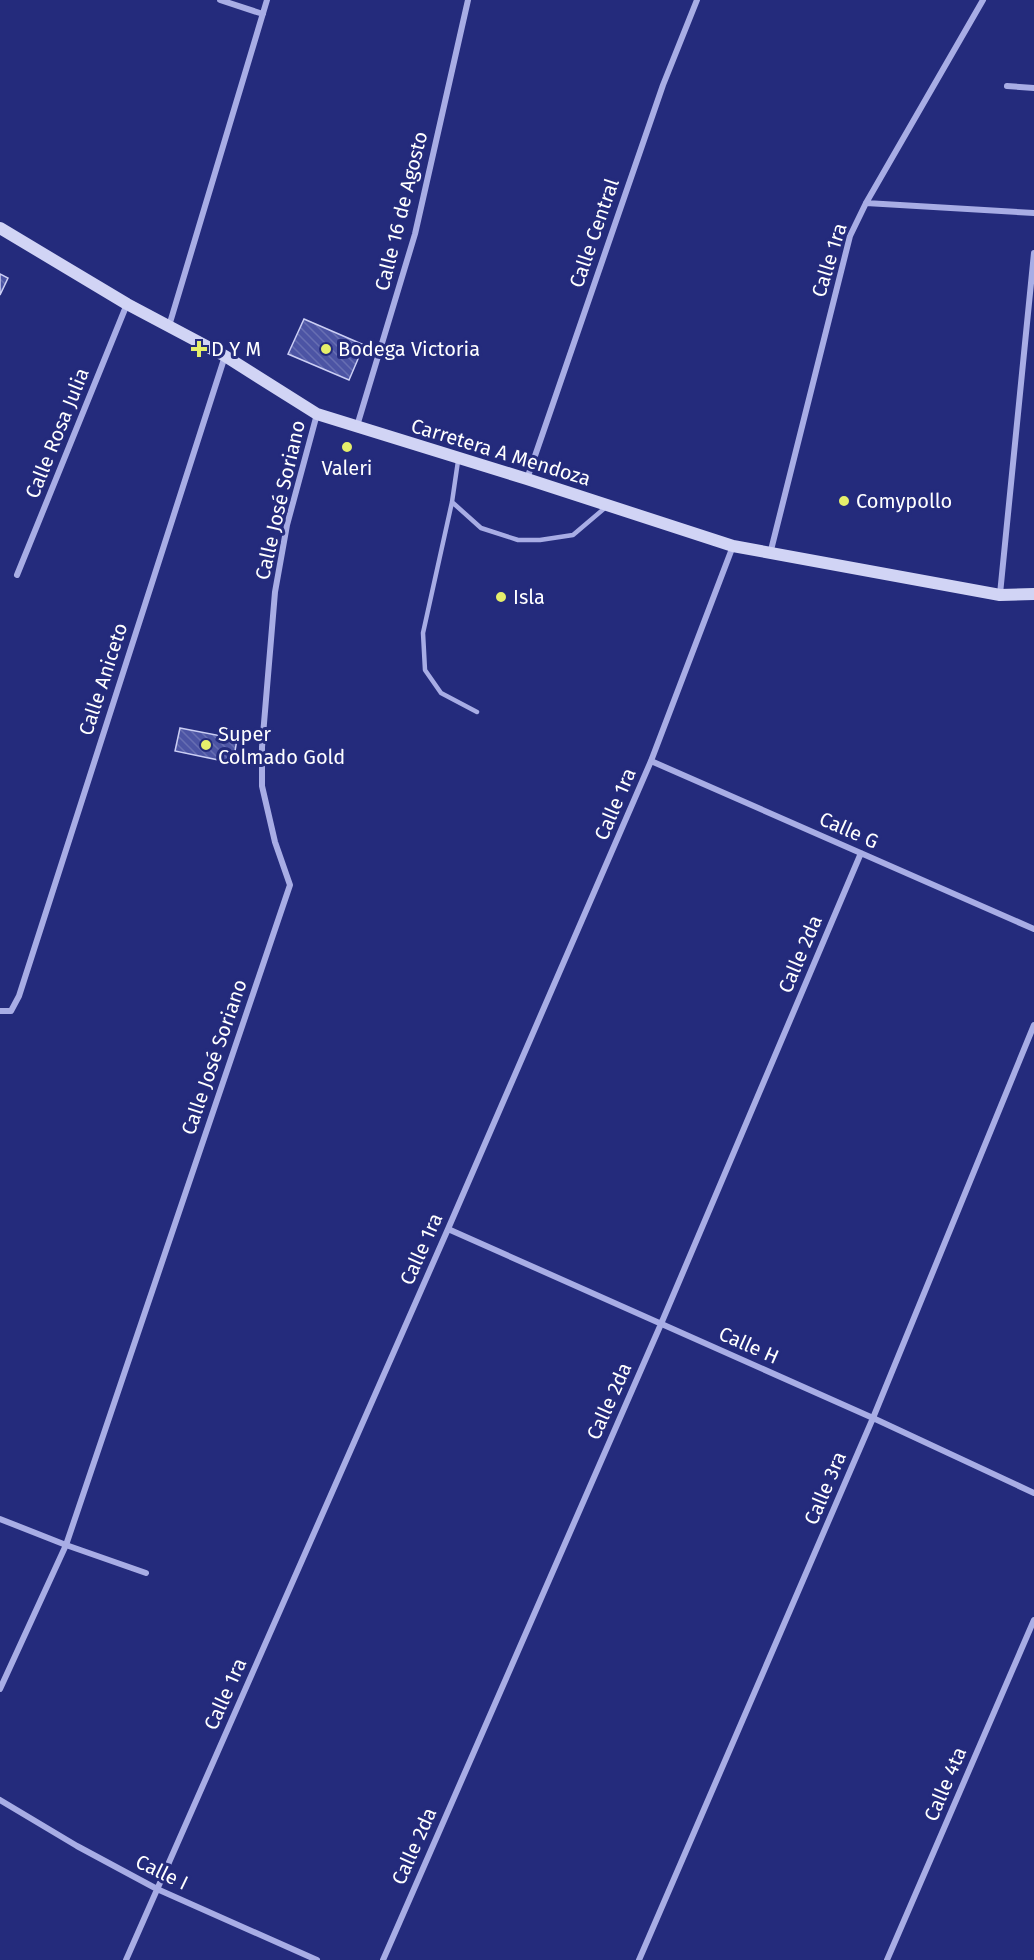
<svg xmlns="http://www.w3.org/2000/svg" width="1034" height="1960" viewBox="0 0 1034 1960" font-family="'Fira Sans',sans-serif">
<defs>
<pattern id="building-back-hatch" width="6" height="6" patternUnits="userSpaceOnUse" patternTransform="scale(1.5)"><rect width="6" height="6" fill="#4c54a4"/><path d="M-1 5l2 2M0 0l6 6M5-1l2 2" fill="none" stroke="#676eb2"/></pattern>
</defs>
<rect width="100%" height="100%" fill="#242b7c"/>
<path fill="url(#building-back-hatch)" stroke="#cbcef4" stroke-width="1.5" d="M0,274L8,278L0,295Z
M304,319L364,345L349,380L288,354Z
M180,728L237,739L233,763L175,751Z"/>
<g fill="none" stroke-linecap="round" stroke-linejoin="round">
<path stroke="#a8ade5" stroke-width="4.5" d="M458,461L452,502L423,633L425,670L441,693L477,712
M452,502L481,528L518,540H540L573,535L606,507"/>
<path stroke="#a8ade5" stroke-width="6" d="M220,0L263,14
M1007,86L1034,88
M866,203L1034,213
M169,326L267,0
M357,426L415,234L468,0
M527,479L663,85L697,0
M770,554L850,236L866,203L983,0
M17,575L127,304
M1000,594L1034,253
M651,761L1034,929
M0,1011H11L19,996L225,356
M448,1229L873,1418L1034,1493
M0,1519L66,1545L146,1573
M0,1689L66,1545L290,885L275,842L262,786V747L275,592L287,525L317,414
M0,1800L77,1846L157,1889L317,1960
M126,1960L448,1229L651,761L733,546
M383,1960L661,1324L861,853
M639,1960L873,1418L1034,1025
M887,1960L1034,1620"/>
<path stroke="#d1d4f5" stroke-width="12" d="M0,228L127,304L225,356L317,414L527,479L733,546L1000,595L1034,594"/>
</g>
<g fill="#e6ef6b" stroke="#242b7c" stroke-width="2">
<path d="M196 340h6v6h6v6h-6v6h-6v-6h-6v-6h6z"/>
<circle cx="326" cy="349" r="6"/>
<circle cx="347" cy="447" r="6"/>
<circle cx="844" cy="501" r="6"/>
<circle cx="501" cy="597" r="6"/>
<circle cx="206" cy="745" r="6"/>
</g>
<g text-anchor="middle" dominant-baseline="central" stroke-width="6" stroke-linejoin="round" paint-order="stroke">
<g font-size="20" fill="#fff" stroke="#242b7c">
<text transform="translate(401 211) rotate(-76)">Calle 16 de Agosto</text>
<text transform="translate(594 233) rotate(-71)">Calle Central</text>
<text transform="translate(829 260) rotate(-73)">Calle 1ra</text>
<text transform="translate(57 433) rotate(-68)">Calle Rosa Julia</text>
<text transform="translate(501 452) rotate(17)">Carretera A Mendoza</text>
<text transform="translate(280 500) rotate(-77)">Calle José Soriano</text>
<text transform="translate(103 679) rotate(-72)">Calle Aniceto</text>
<text transform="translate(615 804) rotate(-67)">Calle 1ra</text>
<text transform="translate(849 830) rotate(24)">Calle G</text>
<text transform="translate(800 954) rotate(-67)">Calle 2da</text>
<text transform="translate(214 1057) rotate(-71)">Calle José Soriano</text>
<text transform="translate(421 1249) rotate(-66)">Calle 1ra</text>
<text transform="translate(749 1345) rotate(24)">Calle H</text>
<text transform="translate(609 1401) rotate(-66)">Calle 2da</text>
<text transform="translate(825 1488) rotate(-67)">Calle 3ra</text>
<text transform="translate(225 1694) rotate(-66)">Calle 1ra</text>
<text transform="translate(945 1784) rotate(-67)">Calle 4ta</text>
<text transform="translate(414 1846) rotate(-66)">Calle 2da</text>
<text transform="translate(162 1872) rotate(26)">Calle I</text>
</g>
<g font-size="20" fill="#fff" stroke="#242b7c" text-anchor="start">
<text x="211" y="349">D Y M</text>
<text x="338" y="349">Bodega Victoria</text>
<text x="347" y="468" text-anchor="middle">Valeri</text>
<text x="856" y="501">Comypollo</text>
<text x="513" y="597">Isla</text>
<text x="218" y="734">Super<tspan x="218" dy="23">Colmado Gold</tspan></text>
</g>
</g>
</svg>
